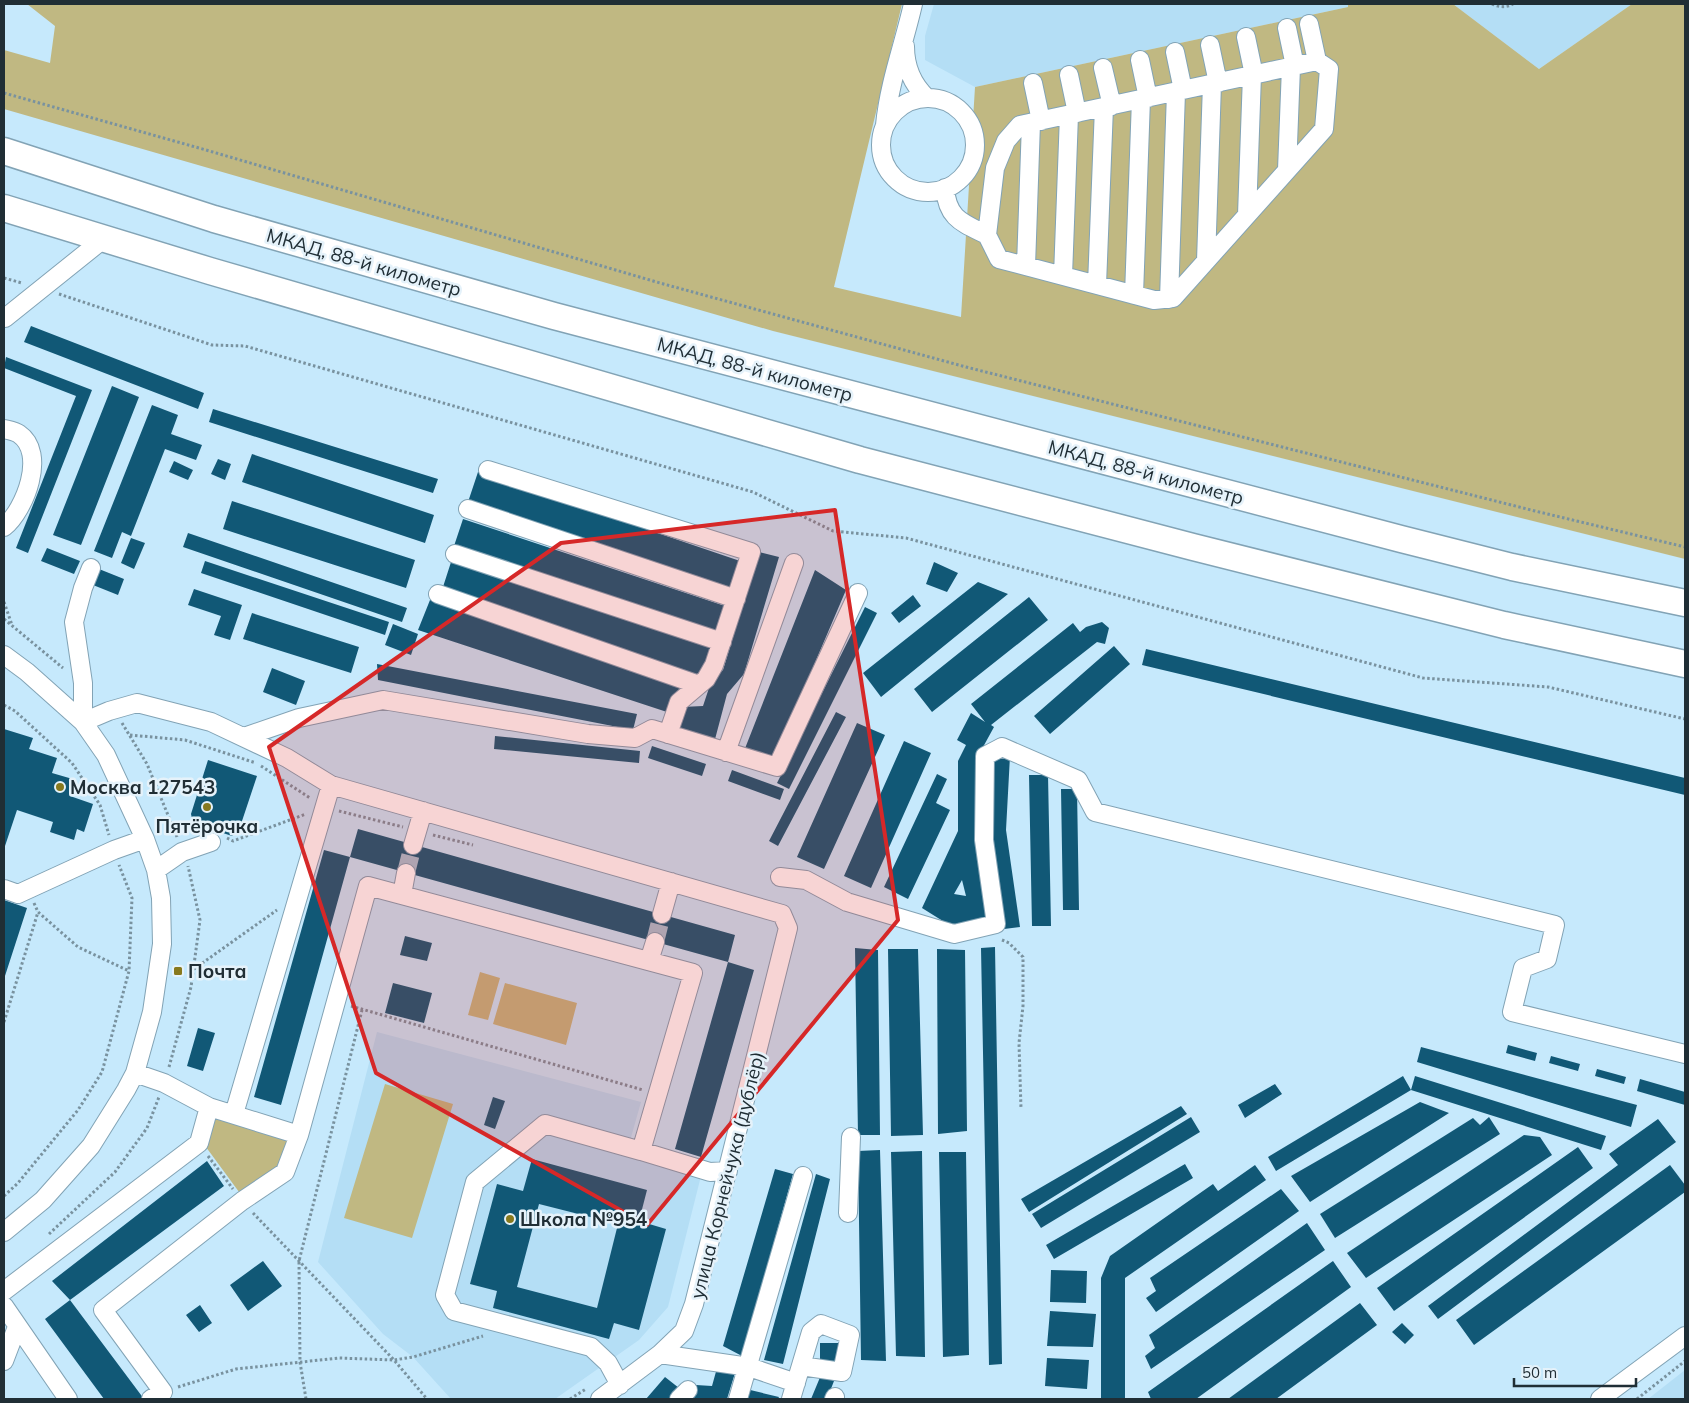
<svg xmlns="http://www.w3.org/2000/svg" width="1689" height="1403" viewBox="0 0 1689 1403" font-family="Mulish,sans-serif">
<rect width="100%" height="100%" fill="#c6e9fc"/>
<path fill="#b4def5" d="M934,4H1348V7L975,87L925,60V36Z
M1453,4H1632L1539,69Z
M377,1032L641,1102L626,1155L701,1176L668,1307L639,1340L555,1399H451L413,1357L383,1334L318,1262Z
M1685,1370V1399H1648Z"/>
<path fill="#c0b882" d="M27,4H902L834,287L961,317L975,87L1348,7V4H1453L1539,69L1632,4H1685V559L773,331L4,109V50L50,63L55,26Z
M480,972L500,978L488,1020L468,1015Z
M505,983L577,1003L566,1045L493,1024Z
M385,1084L453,1104L412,1238L344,1218Z
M212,1112L293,1137L280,1170L242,1196L203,1143Z"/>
<path fill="#115876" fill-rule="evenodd" d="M31,326L204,393L198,409L24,342Z
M6,357L92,390L28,553L16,548L76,396L4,368Z
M112,386L139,397L81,545L53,535Z
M152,405L178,415L171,434L202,445L196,460L165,449L131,536L122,532L112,558L94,551Z
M213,409L438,479L433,493L209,422Z
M252,454L434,515L425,543L242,482Z
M218,459L231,464L225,480L211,474Z
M174,461L193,470L188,480L169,472Z
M478,472L743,562L733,592L468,502Z
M232,501L415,560L406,588L223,529Z
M463,519L725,606L716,633L454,546Z
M188,533L407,608L402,622L183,547Z
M131,538L145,543L134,569L121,563Z
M47,548L80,561L74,574L41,561Z
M759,552L779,557L744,674L727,694L714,743L675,731L682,707L703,706L712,679L723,670Z
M452,559L714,648L702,676L442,590Z
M205,561L389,622L385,635L201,573Z
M934,562L958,573L947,592L926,584Z
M99,569L124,579L118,595L93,585Z
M815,570L846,590L773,761L744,751Z
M978,582L1008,594L881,697L863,673Z
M194,589L242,605L230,640L214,635L221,616L188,605Z
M913,595L921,606L899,623L891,613Z
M1029,597L1048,620L932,712L914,689Z
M430,600L681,684L670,713L418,630Z
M865,607L877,613L789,789L777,783Z
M252,613L359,647L351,673L243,639Z
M1102,622L1109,628L1105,644L1097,642L991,725L994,727L977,758L989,917L954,928L922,908L958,831V761L966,745L957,740L971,713L985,722L971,704L1073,623L1080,632L1086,627ZM962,880L966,896L954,894Z
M393,624L418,634L411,655L385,645Z
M1114,646L1130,664L1050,734L1034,716Z
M1146,649L1685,778V795L1142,665Z
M377,664L637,714L633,730L378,680Z
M272,668L305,681L296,705L263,692Z
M836,712L846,717L778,846L769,841Z
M857,723L885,735L824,869L797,857Z
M4,729L33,738L29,749L57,758L52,773L76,780L70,796L93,804L84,832L77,829L74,840L50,832L53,822L17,810L4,849Z
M495,736L640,751L639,763L494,749Z
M904,741L931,753L871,888L844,876Z
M652,746L706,764L702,776L648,758Z
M1010,756L1006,830L1020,927L1004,929L990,837L994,757Z
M208,760L257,776L239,830L232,836L193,823L191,814Z
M732,770L784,789L780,800L728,781Z
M937,774L947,779L936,803L950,810L908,899L884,887Z
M1029,775H1048L1051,926H1032Z
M1061,789H1077L1079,910H1063Z
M358,829L735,935L728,962L350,857Z
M324,850L350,857L281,1105L254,1097Z
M4,900L27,908L4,979Z
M405,936L432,943L427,961L400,955Z
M995,947L1002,1364L989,1365L981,948Z
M855,948L878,950L880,1135H858Z
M888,949H918L923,1135L891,1136Z
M937,949L965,950L967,1131L938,1134Z
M728,962L754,970L701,1157L675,1149Z
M393,983L432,993L424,1023L385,1013Z
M198,1028L215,1033L203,1071L187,1066Z
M1508,1045L1537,1053L1535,1061L1506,1053Z
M1421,1047L1637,1105L1631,1127L1417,1062Z
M1551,1056L1580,1064L1578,1071L1549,1063Z
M1597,1069L1626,1077L1624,1084L1595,1076Z
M1403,1076L1411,1090L1415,1076L1606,1136L1601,1150L1411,1090L1276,1171L1268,1157Z
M1640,1079L1685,1092V1105L1637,1091Z
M1275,1084L1282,1094L1245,1118L1238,1105Z
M493,1097L505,1101L495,1129L484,1125Z
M1420,1102L1449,1113L1310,1202L1291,1176Z
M1181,1106L1187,1114L1029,1212L1021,1199Z
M1191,1117L1200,1132L1041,1228L1032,1214Z
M1489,1117L1500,1134L1335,1238L1320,1214L1473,1118L1480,1125Z
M1658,1119L1676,1142L1438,1319L1428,1306L1618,1165L1609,1154Z
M1524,1135L1540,1137L1552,1155L1366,1278L1347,1253Z
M1578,1147L1593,1168L1394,1311L1377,1288Z
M880,1150L886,1361L861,1360L858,1151Z
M922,1151L925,1357L896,1356L891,1152Z
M939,1152H966L969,1355L943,1357Z
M532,1159L647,1190L639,1221L666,1229L639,1330L614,1323L609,1339L493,1308L497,1291L470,1284L497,1184L523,1191ZM539,1204L618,1224L597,1308L517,1287Z
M207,1161L224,1186L70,1300L144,1399H104L45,1319L70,1300L52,1281Z
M1185,1164L1193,1178L1054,1259L1046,1245Z
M1255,1165L1266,1180L1125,1278V1399H1101V1278L1110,1256L1213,1184L1218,1191Z
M1670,1165L1685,1185V1192L1474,1345L1456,1320Z
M775,1169L793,1174L742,1356L723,1346Z
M816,1174L830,1179L783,1364L764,1360Z
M1281,1189L1299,1211L1156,1312L1146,1298L1156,1291L1150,1278Z
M1307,1223L1325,1250L1151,1369L1145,1356L1155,1348L1149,1335Z
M263,1261L282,1286L248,1311L230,1285Z
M1333,1261L1351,1287L1196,1399H1151L1148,1392Z
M1051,1270L1087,1271L1086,1303L1050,1302Z
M1360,1303L1377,1325L1276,1399H1228Z
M200,1305L212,1323L199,1332L186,1315Z
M1050,1311L1096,1314L1093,1347L1047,1346Z
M1402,1323L1414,1335L1405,1344L1392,1332Z
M820,1343H840L839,1363H820Z
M1047,1358L1089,1360L1087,1389L1045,1386Z
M717,1368L735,1373L727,1399H692L696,1385L712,1386Z
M821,1375L834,1381L827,1399H811Z
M665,1377L679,1388L670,1399H646Z
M746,1389L779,1397L778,1399H743Z"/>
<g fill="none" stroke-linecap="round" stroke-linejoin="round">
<path stroke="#a5c4d4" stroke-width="18" stroke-dasharray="18 9" stroke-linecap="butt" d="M406,873L413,845
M655,942L662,914"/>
<defs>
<path id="minor" d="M1287,28L1295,66
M1246,37L1254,75
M1210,45L1218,83
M905,46C905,67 912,84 927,98
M1175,52L1183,90
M1140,60L1148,98
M1103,68L1112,106
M1069,75L1077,113
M1033,83L1041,121
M881 145a47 47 0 1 1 94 0a47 47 0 1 1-94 0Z
M885,125C889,83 904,44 913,4
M1287,170L1291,67
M945,188C947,219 963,223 987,235L999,259L1154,300L1173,298L1324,129L1329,69L1317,61L1309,24
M1247,215L1252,75
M987,235L995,168L1006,141L1020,125L1317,61
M1206,261L1212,84
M1026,266L1031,123
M1063,276L1069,115
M1097,285L1104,107
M1134,295L1141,99
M1169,299L1176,92
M4,318H5L106,237
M4,429C8,430 15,431 19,434C47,453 25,510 4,527
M488,470L751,552L714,665L706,679L679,702L668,734
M468,509L736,599
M455,554L722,642
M91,568L83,588L74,622L83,683V722L109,711L137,703L211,722L287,758L331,785L782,914L788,928L694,1304L684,1331L660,1354L600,1399
M438,594L699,685
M4,655L27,672L83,722L106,755L145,839L156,870L161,898L162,944L152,1012L135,1073L126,1090L91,1146L43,1200L4,1232
M244,737L299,718L383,700L588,734L635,738L652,729L777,767L858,593
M726,752L794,563
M413,845L423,811
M156,870L182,852L211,842
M780,877L806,880L847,902L954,934L996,924L984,840L985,756L1002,747L1078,780L1095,812L1555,925L1547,959L1523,968L1512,1012L1685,1054
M4,889L18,894L114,850L145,839
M402,895L406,873
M662,914L671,882
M649,961L655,942
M135,1073L164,1083L209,1107L299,1135L285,1172L242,1201L103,1310L163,1392L151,1399
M234,1114L331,785
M299,1135L368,886L693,973L641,1151L710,1172L728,1171
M848,1213L851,1137
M4,1291L199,1143L209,1107
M4,1306L68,1399
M660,1354L749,1367L796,1383
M4,1361L17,1327
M620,1385L608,1363L591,1347L454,1311L445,1295L475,1182L545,1124L641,1151
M679,1399L688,1390
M738,1399L803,1176
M791,1399L811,1332L821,1324L850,1335L842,1372L801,1366
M834,1399L835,1397
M1600,1399L1685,1336"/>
<path id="highway" d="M4,151L214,219L554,316L1401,539L1512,567L1685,603
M4,208L210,271L860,460L1193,547L1504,625L1685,664"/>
</defs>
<use href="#minor" stroke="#82a3b5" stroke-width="20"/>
<use href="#highway" stroke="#82a3b5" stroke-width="29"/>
<path stroke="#79929f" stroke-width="3" stroke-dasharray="2.5 2.5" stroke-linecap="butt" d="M1492,4C1499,7 1506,8 1513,4
M4,93L206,150L660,283L966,367L1535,511L1685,547
M4,278L22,283
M59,294L212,345L245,346L753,492L833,531L906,538L1423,678L1548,687L1685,719
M4,602L12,625
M4,619L63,668
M4,705L15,711L72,763L100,805L109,835
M122,723L147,764L177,837
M130,735L185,740L256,763
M261,766L310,798
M339,811L403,827
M433,835L473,845
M227,838L233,841L306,814
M34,903L38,912L78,947L129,971
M1002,940L1009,943L1023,957V1006L1019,1043L1021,1109
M194,969L277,910
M351,1006L643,1090
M4,1022L38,912
M169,1067L191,987L200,920L188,866
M208,1156L233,1189
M4,1196L18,1183L78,1110L102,1072L129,971L132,898L119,865
M253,1213L394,1360L427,1399
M49,1234L115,1172L147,1128L159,1097
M178,1387L236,1369L339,1358L394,1360L413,1357L483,1336
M306,1399L300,1362L299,1261L362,1010
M570,1399L586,1389
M1637,1399L1685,1361"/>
<use href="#minor" stroke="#fff" stroke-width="18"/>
<use href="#highway" stroke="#fff" stroke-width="26"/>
</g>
<path fill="#d62828" fill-opacity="0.2" stroke="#d62828" stroke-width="4" stroke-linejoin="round" d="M835,510L898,920L647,1225L376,1073L269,747L561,543Z"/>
<g fill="#87791e" stroke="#e5f2fa" stroke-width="2">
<circle cx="60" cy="787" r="5"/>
<circle cx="207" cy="807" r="5"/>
<rect x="173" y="966" width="10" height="10" rx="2.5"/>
<circle cx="510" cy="1219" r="5"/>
</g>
<g text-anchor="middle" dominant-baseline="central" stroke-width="5" stroke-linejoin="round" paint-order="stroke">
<g font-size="19" fill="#202e35" stroke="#e5f2fa">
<text transform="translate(364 262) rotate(16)">МКАД, 88-й километр</text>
<text transform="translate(755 369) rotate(15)">МКАД, 88-й километр</text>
<text transform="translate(1146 472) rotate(15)">МКАД, 88-й километр</text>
<text transform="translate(727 1175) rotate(-76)">улица Корнейчука (дублёр)</text>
</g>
<g font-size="19" font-weight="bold" fill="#202e35" stroke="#e5f2fa" text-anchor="start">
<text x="70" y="787">Москва 127543</text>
<text x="207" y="826" text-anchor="middle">Пятёрочка</text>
<text x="188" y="971">Почта</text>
<text x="520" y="1219">Школа №954</text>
</g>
</g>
<rect width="1689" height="1403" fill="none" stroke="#202e35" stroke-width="10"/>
<path d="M1514 1378v8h122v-8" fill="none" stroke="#202e35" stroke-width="2.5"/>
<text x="1522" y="1378" font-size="15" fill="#202e35" stroke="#e5f2fa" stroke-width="4" paint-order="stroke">50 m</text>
</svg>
